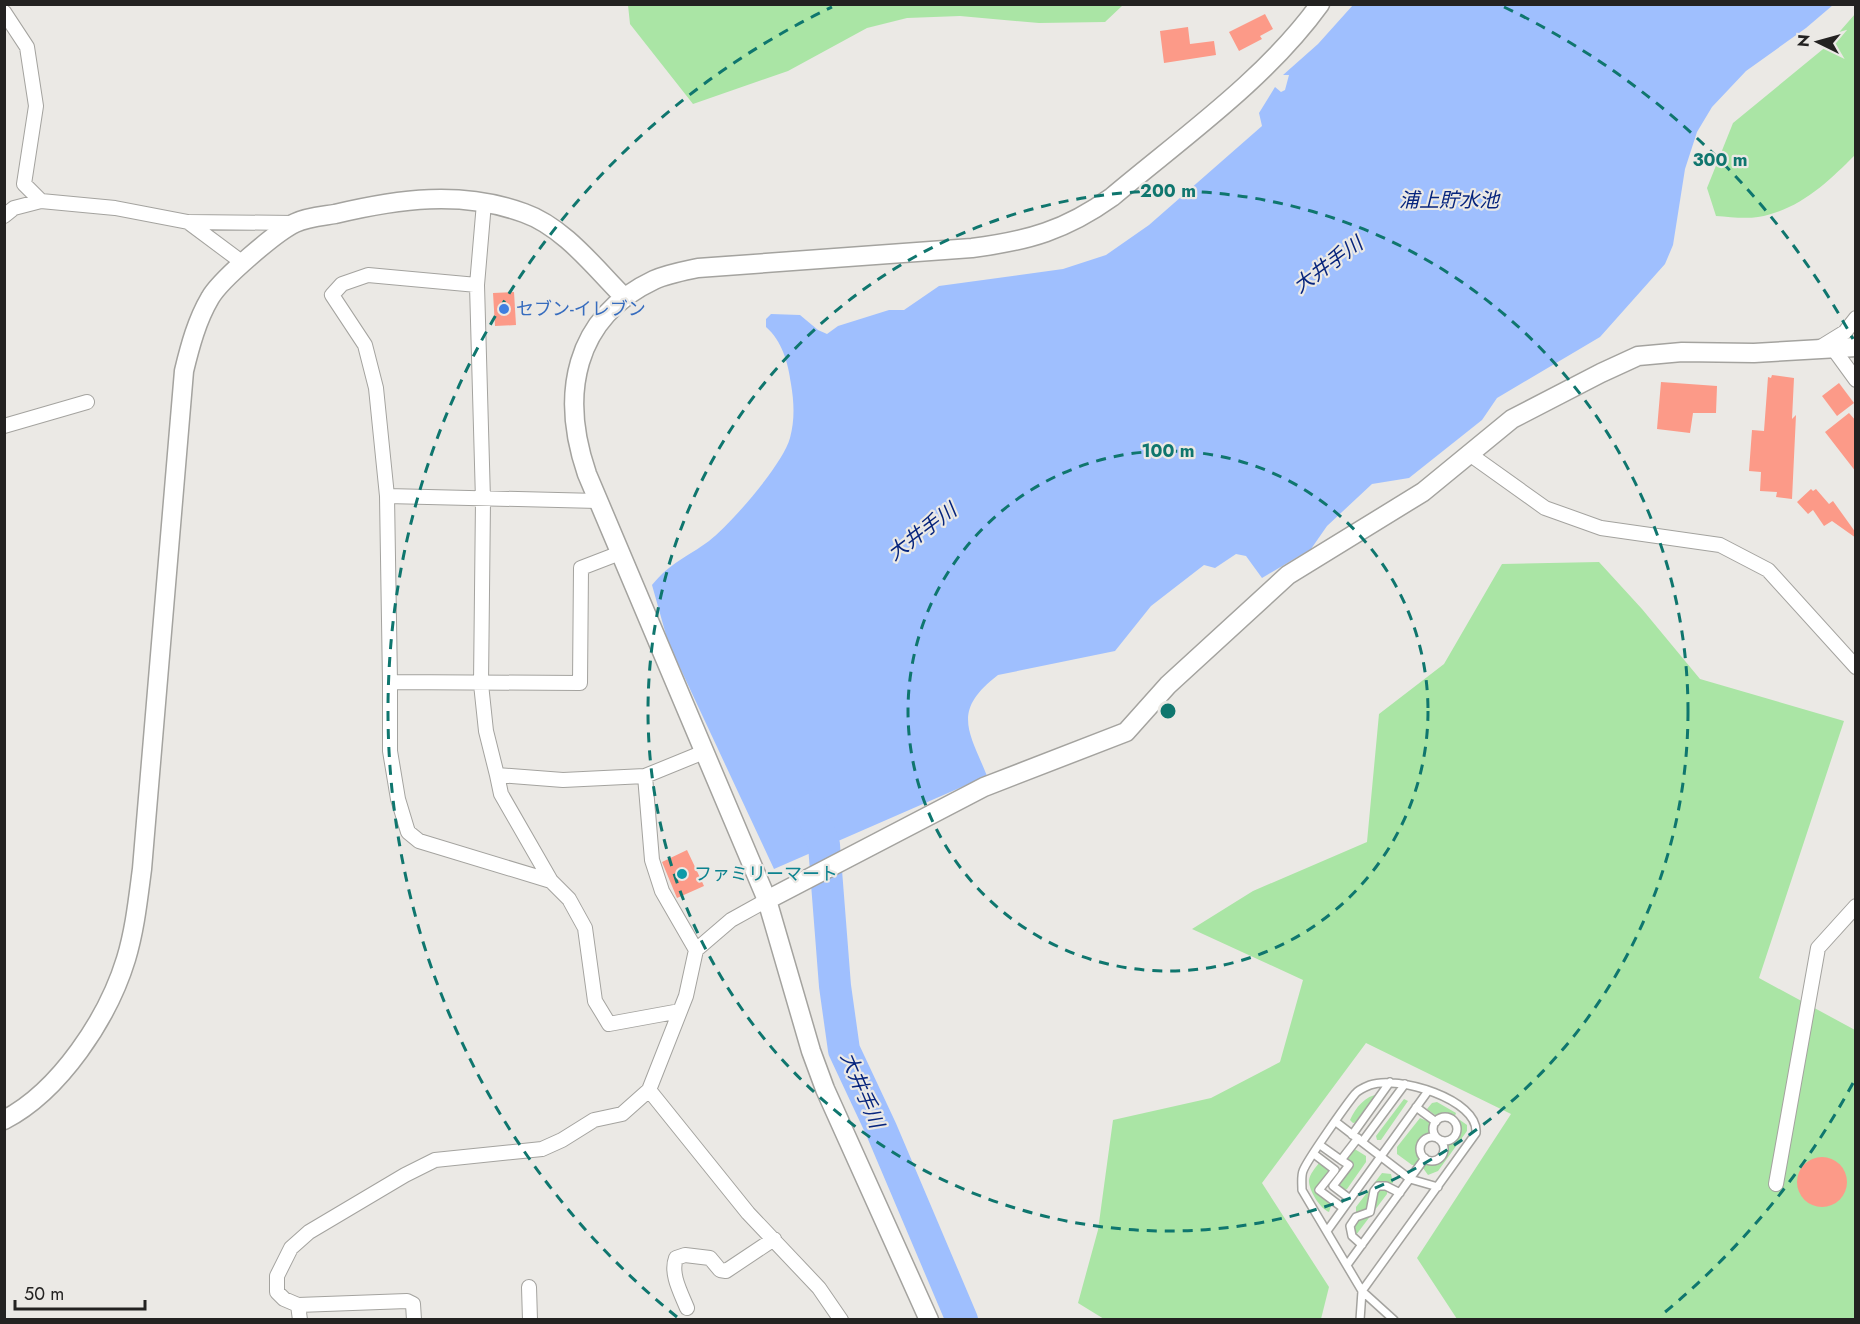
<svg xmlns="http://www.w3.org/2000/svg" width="1860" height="1324" viewBox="0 0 1860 1324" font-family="Jost,'Noto Sans JP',sans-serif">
<rect width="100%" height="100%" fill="#ebe9e5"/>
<path fill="#aae5a5" d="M628,5V4L1123,5L1105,22L1039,23L960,16L907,18L867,28L788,71L693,104L630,24Z
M1855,14V155C1827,183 1799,210 1758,217C1745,219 1730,217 1716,216L1707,188L1733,123L1828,45Z
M1599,562L1642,609L1700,679L1844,721L1759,978L1855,1030V1319H1457L1417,1258L1511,1114L1366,1043L1262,1183L1329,1287L1321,1319H1104L1078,1303L1098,1230L1113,1120L1211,1098L1280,1062L1303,980L1192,929L1253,891L1367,842L1379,714L1444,664L1502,564Z
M1379,1094L1358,1122L1353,1123L1350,1120C1356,1107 1365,1096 1379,1094Z
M1404,1099L1408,1101L1381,1140H1377L1376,1136Z
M1437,1102L1456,1113L1455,1116L1435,1115L1427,1109L1432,1103Z
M1420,1118L1432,1123L1431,1134L1418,1141L1416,1150L1420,1158L1415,1165H1412L1397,1154V1147Z
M1460,1120L1467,1125V1131L1438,1171L1428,1175L1423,1168L1426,1163L1442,1160L1447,1152V1144C1461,1138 1457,1132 1460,1120Z
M1353,1148L1366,1156V1162L1347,1189L1343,1191L1338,1184L1352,1165L1345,1160Z
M1319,1163L1331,1170L1316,1191L1332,1203L1329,1212C1320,1209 1308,1189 1309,1180C1310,1174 1315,1168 1319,1163Z
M1382,1173L1391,1174L1393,1183L1377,1184L1369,1195L1368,1211L1356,1213V1207Z
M1379,1189L1387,1190V1194L1356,1235L1353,1224L1358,1219L1368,1217C1375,1207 1373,1198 1379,1189Z"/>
<path fill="#9fbffe" d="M1353,5H1833L1806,28L1746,71L1712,107L1697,132L1685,169L1673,245L1665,264L1600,337L1497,398L1482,420L1409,478L1372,484L1327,526L1311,549L1262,578L1246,556L1236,554L1215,568L1204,565L1151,606L1115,651L998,675C951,711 969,731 987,776L774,869L668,642L652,585C671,562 686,558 709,541C731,524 783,464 790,438C795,419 794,402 791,384C788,362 782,341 766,327V319L771,314L800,315L818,330L827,334L838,326L889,310H904L939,286L1063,269L1106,255L1149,225L1262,126L1259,113L1275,87L1281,92L1285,90L1289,75H1283L1318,44Z"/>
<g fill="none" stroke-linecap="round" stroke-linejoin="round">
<path stroke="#9fbffe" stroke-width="32" d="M810,806L824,845L835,986L844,1050L881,1129L962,1320"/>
</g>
<path fill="#fc9a88" d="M1265,14L1273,29L1260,36L1262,39L1239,51L1229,32Z
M1188,27L1190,44L1214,41L1216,55L1164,63L1160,31Z
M514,292L516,325L495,326L493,293Z
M1772,375L1794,378L1792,419L1796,415L1792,499L1776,497L1777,492L1760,491L1761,472L1749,471L1752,430L1764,431L1768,377L1771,378Z
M1661,382L1717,386L1716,413H1693L1690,433L1657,429Z
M1839,383L1854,403L1837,416L1822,396Z
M1849,413L1856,421V472L1825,432Z
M1811,489L1813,491L1816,489L1829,504L1833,501L1856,533V538L1832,521L1824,526L1813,510L1808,514L1797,502Z
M687,850L704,886L677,898L662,862Z
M1797 1182a25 25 0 1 1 50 0a25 25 0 1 1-50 0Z"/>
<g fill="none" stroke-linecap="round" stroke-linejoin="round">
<defs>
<path id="service" d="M1416,1107L1436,1122
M1433 1129a12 12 0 1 1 24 0a12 12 0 1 1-24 0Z
M1336,1122L1410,1179L1438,1187
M1352,1135L1390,1082
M1420 1149a12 12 0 1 1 24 0a12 12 0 1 1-24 0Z
M1362,1142L1405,1084
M1320,1145L1341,1160
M1314,1154L1335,1170L1319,1190L1343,1208
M1350,1199L1333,1186L1349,1165L1341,1160L1358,1138
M1327,1231L1428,1091
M1362,1245L1352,1236L1350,1226L1356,1217L1370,1212L1374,1191L1378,1186H1386L1400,1193
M1347,1265L1425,1158
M1360,1320L1362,1291L1476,1133C1479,1099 1397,1075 1370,1085C1365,1087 1358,1090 1355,1094C1346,1105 1307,1160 1303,1171C1301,1176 1302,1184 1302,1190L1362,1291L1394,1320"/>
<path id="minor" d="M4,12L27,47L36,106L24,184L41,201
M484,203L477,285L483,500L481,684L486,731L497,775L563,780L645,776L704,752
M4,216L14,208L41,201L115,208L188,222L243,263
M188,222L295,223
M477,285L368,275L342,284L332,295L365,345L376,388L387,496L390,682L580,683L581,568L620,553
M1832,347L1856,380
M1819,348L1845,332L1856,318
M4,426L87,402
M1468,453L1545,508L1601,528L1720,545L1768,570L1856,667
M387,496L598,501
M390,682V751L398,799L408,832L419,841L551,881
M497,775L501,794L551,881L569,899L585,928L595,1001L609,1024L680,1011
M645,776L652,860L662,891L696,950
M649,1090L748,1213L819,1288L841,1320
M1776,1184L1818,948L1856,906
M529,1287L530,1320
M298,1305L407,1301L413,1304L414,1320
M687,1308C681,1293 670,1274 676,1258L685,1255L710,1258L720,1270L726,1271L774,1239
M300,1320L298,1305L284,1299L277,1292V1276L291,1248L309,1232L405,1175L435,1160L542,1149L562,1140L594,1120L622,1114L649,1090L686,996L696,950L731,920L767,900"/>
<path id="tertiary" d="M767,900L984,787L1126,732L1168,685L1288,575L1423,492L1512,419L1601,373L1638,356L1682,352L1754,353L1856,347
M4,1120C60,1091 108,1018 126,959C135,929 138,899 142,869L184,371C190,346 197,320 210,298C220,280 276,232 295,223C307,217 323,216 335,214C398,199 461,190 524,213C564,227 595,268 624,297
M929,1320L825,1089L811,1051L767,900L587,474C560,396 573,318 654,280C667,274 684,271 698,268L972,248C1028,241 1066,230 1112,197C1182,138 1266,79 1320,4"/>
</defs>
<use href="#service" stroke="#a4a39f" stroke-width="10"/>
<use href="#minor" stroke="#a4a39f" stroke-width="16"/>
<use href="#tertiary" stroke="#a4a39f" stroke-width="21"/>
<use href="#service" stroke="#fff" stroke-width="7"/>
<use href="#minor" stroke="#fff" stroke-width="14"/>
<use href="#tertiary" stroke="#fff" stroke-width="18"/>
</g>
<g fill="none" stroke="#0f766e" stroke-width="3" stroke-dasharray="10 8">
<circle cx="1168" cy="711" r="260"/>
<circle cx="1168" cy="711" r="520"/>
<path d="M1853 1083A780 780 0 0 1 1659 1317M677 1317A780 780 0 0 1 832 7M1504 7A780 780 0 0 1 1853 339"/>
</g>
<circle fill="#3f7fe0" stroke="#ebe9e5" stroke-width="2" cx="504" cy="309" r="6"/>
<circle fill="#0f9aa8" stroke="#ebe9e5" stroke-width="2" cx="682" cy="874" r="6"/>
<g text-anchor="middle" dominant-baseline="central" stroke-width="4.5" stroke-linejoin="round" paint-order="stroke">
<g font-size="18" fill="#366cbe" stroke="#ebe9e5" text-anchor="start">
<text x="516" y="309">セブン-イレブン</text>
</g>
<g font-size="18" fill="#0d838f" stroke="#ebe9e5" text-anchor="start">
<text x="694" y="874">ファミリーマート</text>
</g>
<g font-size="20" font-style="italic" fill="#07257d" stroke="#ebe9e5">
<text x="1449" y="200">浦上貯水池</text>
<text transform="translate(1328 265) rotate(-36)">大井手川</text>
<text transform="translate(922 532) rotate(-37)">大井手川</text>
<text transform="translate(862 1090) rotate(67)">大井手川</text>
</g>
</g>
<circle cx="1168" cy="711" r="9" fill="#0f766e" stroke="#ebe9e5" stroke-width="3"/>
<g font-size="18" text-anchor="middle" font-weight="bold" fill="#0f766e" stroke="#ebe9e5" stroke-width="4.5" stroke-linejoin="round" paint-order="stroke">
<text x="1720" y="166">300 m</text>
<text x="1168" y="197">200 m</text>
<text x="1168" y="457">100 m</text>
</g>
<rect width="1860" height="1324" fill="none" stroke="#232221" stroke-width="12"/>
<g transform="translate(1818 42) rotate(275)" stroke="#ebe9e5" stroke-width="4.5" paint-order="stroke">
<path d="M0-4.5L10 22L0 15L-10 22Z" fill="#232221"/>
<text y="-9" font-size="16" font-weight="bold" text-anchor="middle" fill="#232221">N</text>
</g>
<path d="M15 1300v9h130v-9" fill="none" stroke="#232221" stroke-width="3"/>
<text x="24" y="1300" font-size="18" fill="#232221" stroke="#ebe9e5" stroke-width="4.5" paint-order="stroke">50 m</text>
</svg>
